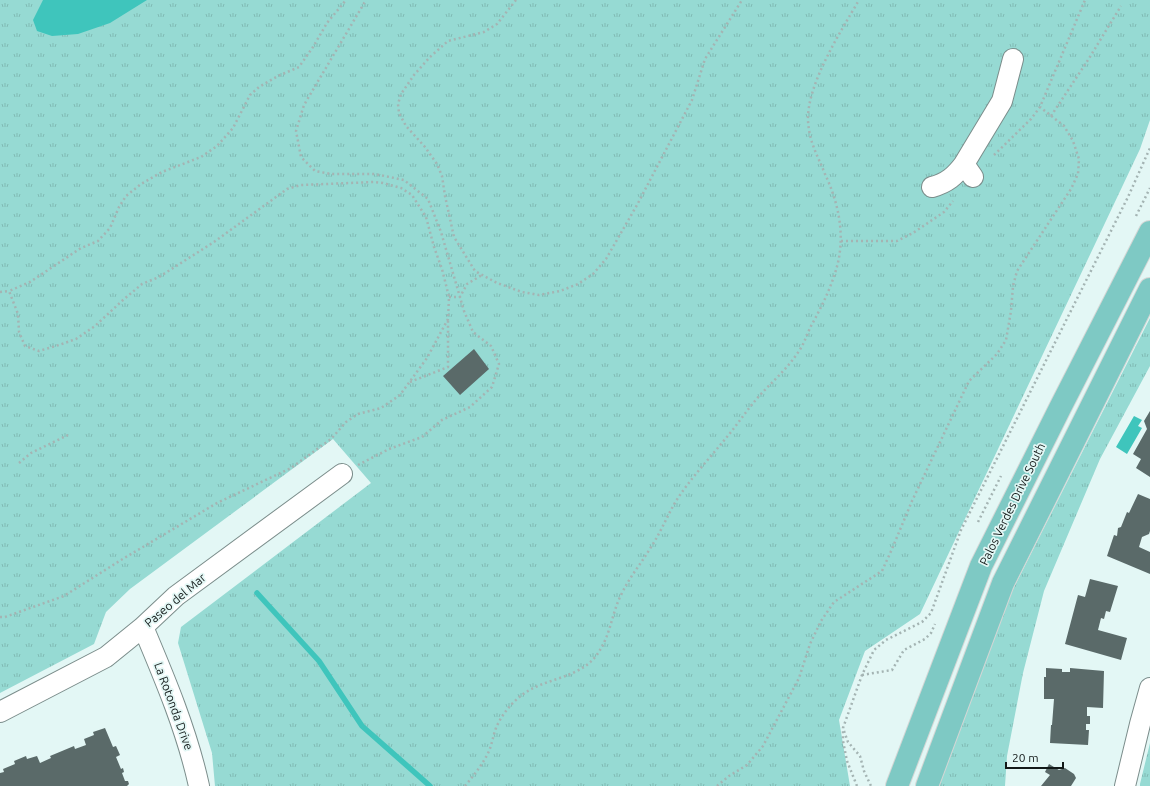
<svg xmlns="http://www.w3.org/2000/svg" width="1150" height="786" viewBox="0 0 1150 786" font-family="Ubuntu,sans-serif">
<defs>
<pattern id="grass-tufts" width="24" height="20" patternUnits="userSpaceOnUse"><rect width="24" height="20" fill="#96dad3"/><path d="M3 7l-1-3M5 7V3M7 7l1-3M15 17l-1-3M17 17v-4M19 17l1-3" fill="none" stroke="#80bab4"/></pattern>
</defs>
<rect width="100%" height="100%" fill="#e3f7f5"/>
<path fill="url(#grass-tufts)" d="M0,0H1150V120L1140,149L920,614L865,651L839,720L850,786H215L212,753L178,643L181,627L371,483L333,439L130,589L106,612L94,644L0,693Z
M1150,318V366L1100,459L1044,591L1023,673L1007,756L1005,786H937L1010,595Z
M1150,743V786H1140V784Z"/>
<path fill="#3fc5bc" d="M43,0H147L110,23L78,34L52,36L37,31L33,20Z
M1134,416L1142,420L1138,426L1142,428L1127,454L1116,447Z"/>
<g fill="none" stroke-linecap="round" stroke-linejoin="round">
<path stroke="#3fc5bc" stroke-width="5.5" d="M257,593L319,661L362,726L430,786"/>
</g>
<path fill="#5a6a69" d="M474,349L489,369L460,395L443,376Z
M1150,411V477L1136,468L1141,459L1133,454L1147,429L1144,421Z
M1138,494L1150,499V531L1149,534L1142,537L1139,547L1150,552V574L1107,556L1114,535L1117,536L1118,528L1121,527L1127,512L1129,513Z
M1090,579L1118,586L1110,612L1106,611L1104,619L1101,618L1098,630L1127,638L1121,660L1065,644L1078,595L1085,597Z
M1046,668L1062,669V672H1070V668L1104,671L1103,708L1087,707V716H1090V724H1086V730H1089L1088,745L1050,743L1051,725H1052L1054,699H1044V677H1046Z
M105,728L113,747L116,746L120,755L116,757L121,769L123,768L124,772L122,773L125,781H128L129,784L127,786H0V773L4,772L3,769L15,764L14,761L26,756L27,759L37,756L40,763L51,758L50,756L74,746L75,749L86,745L84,739L94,735L93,732Z
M1049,764L1059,770L1065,768L1074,774L1076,778L1071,786H1041L1050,775L1045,772Z"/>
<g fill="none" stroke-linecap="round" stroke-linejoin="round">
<defs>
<path id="minor" d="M973,177L964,164L1002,101L1013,59
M932,187C947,183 955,176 964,164
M143,627C165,679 187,731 199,786
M0,712L106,657L143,627L176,596L342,474
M1125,786L1140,724L1150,688"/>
<path id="major" d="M897,786L981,566L1060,408L1150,232
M927,786L1003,583L1150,289"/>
</defs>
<use href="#minor" stroke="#7b8d8b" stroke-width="22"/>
<use href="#major" stroke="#d4d6d5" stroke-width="24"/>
<path stroke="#a4b4b3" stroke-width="2.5" stroke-dasharray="2 3" stroke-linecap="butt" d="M516,0L497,24L484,32L448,41L430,57L414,75L401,94L398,104L399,113L406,126L425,147L437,164L442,176L445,196L454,237L475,271L497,283L522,292L539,295L560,291L578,284L593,274L606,259L637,205L692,100L705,59L742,0
M1051,116L1088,60L1121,6
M994,155L1031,119L1040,107L1085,0
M1136,216L1150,188
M841,241H897L913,233L944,212L953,201
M0,292L9,291
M449,297H460L467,284L482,275
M410,382L448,367V320
M19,463L31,453L68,435
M358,465L389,449L422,437L442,420L470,407L492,387L499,364L491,346L473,332L464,311L441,232L428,199L404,180L375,174H331L315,171L301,157L296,131L304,105L366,0
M978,522L1001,476
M0,617H5L64,596L121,560L217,503L291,468L331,439L346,422L358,414L381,408L400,395L427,358L448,319L449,297L442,269L434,247L426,217L412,195L401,188L383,183L374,182L301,185L287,189L214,242L159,277L142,284L123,300L95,326L76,339L59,345L39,351L25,346L19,332L18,314L9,291L30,282L81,248L98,241L110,228L119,207L126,196L141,184L162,172L201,157L217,146L233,128L250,95L259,87L278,76L299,67L313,47L327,23L346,0
M862,675L892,670L904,650L925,639L931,633L935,624
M844,731L848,742L860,756L864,771L871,786
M465,786C474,775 483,764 489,751C492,744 493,736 496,728C501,716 511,703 522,695C544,678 578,679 596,656C611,636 611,615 621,595C630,576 641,564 651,547C661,532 667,516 676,501C690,479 709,459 726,438C738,424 748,408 761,394C774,380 788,368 799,351C804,344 807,334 811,326C821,308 830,290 836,270C846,237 839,204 825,174C817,154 809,142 808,120C807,84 841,31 859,0
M717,786L729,776L747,765L763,746L799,678L810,644L821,621L834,602L882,571L892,549L912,501L969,381L997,354L1006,340L1011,311L1013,286L1017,271L1071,189L1078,174L1079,159L1073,141L1064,126L1040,107
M857,786L847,761L843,741V728L862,675L874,650L886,640L922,622L931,613L961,530L1128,197L1150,148"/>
<use href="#minor" stroke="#fff" stroke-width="20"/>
<use href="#major" stroke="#7ec9c4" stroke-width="22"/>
</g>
<g text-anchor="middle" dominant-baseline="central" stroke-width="3.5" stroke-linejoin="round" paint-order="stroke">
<g font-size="12" fill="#121918" stroke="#e3f7f5">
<text transform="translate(1012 504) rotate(-64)">Palos Verdes Drive South</text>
<text transform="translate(175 600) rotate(-40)">Paseo del Mar</text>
<text transform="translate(174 706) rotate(70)">La Rotonda Drive</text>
</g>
</g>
<path d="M1006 762v6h57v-6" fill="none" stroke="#121918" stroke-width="2"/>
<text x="1012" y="762" font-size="12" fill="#121918" stroke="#e3f7f5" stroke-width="3" paint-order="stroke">20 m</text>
</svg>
